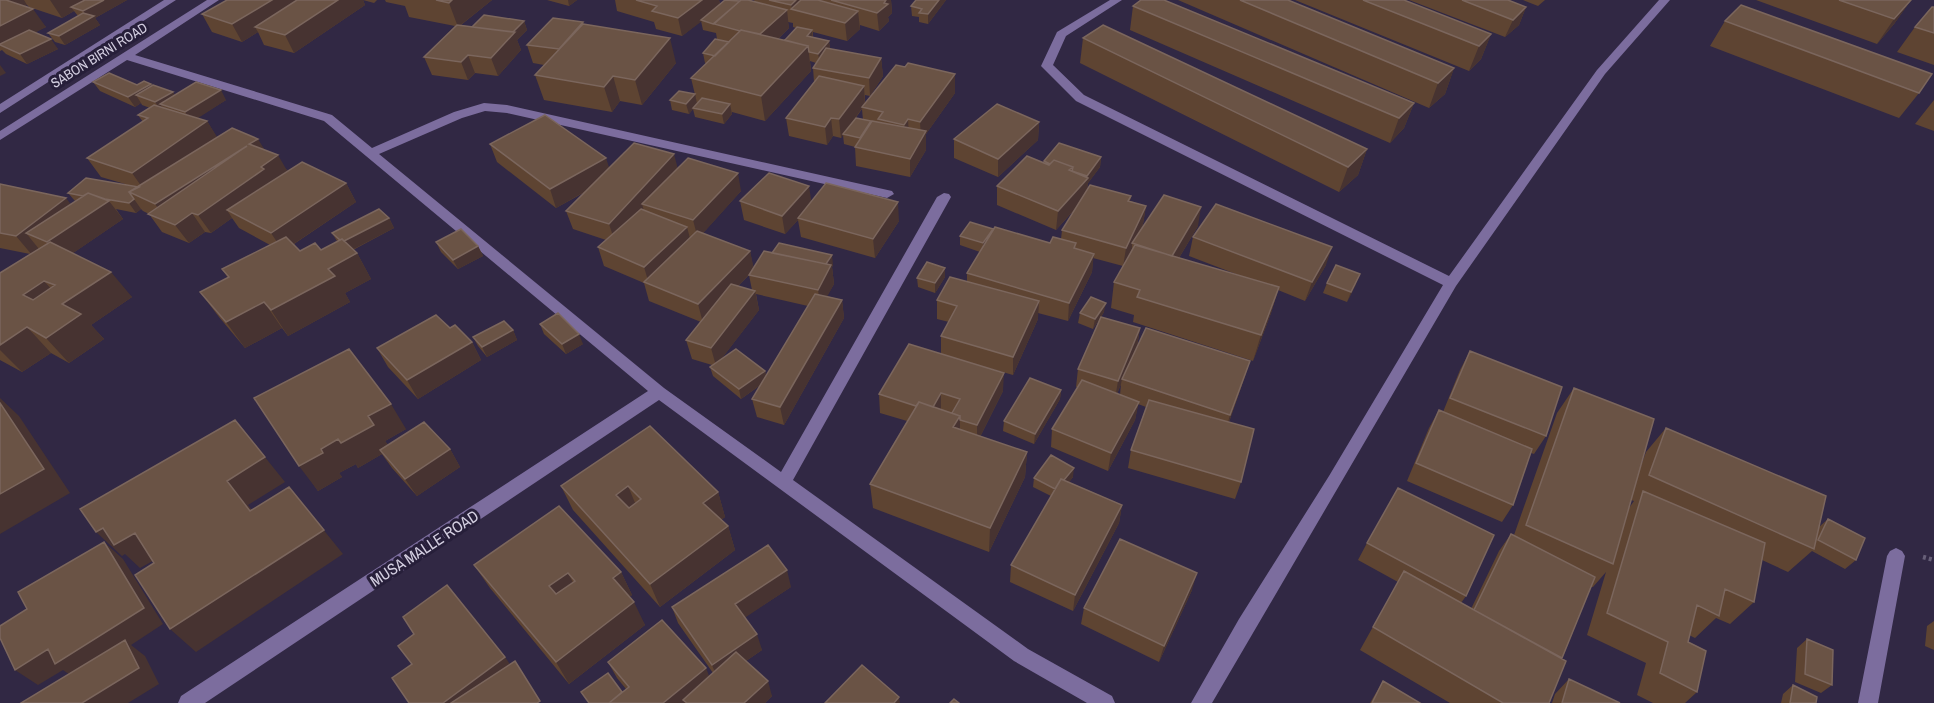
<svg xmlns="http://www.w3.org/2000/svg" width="1934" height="703" viewBox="0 0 1934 703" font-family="'Archivo Narrow',sans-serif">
<rect width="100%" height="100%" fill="#312844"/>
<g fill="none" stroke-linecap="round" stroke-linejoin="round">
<path stroke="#675f78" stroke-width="4.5" stroke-dasharray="3 3" stroke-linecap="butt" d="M1923,557L1934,560"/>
<path fill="#7c6d9e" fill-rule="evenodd" d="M164,0H176L0,113V104Z
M207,0H219L135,55L332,115L372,148L454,112L484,103L507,105L892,191L894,194L887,198L507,113L485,111L462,118L379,154L664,388L781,472L937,197L944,193L949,194L951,197L793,480L1028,649L1112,696L1115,703H1087L1014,661L659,400L205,703H178L181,696L648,391L324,121L127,60L0,140V131Z
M1110,0H1122L1066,36L1053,65L1084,95L1449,276L1597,70L1659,0H1670L1605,74L1456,286L1212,703H1191L1239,619L1329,476L1443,285L1076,101L1041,66L1057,32Z
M1896,548L1902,551L1905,556L1878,703H1858L1887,556L1890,551Z"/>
</g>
<path fill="#5e4432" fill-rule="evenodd" d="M0,0H127L95,18L100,25L65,45L55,42L48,33L78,16L74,11L62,18L29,7L27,5L24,6L46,27L35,32L58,49L27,64L6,54L2,50L0,51Z
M227,0H377L374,3L363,0L365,5L294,53L264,45L258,32L242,42L212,32L202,14Z
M385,0H492L461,25L472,27L524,21L527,30L517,40L521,50L498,76L475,73L468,80L432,75L424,57L455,26L409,17L405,6L386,2Z
M547,0H577L569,6Z
M615,0H719L720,4L740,1L755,2L754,0H891L892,13L888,17L889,21L879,31L860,25V29L847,41L813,32V37L829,41L830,49L881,58L883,76L870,96L865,95V104L955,93L926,134V150L910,177L856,166L855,147L844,144L843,135L841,138L833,136L827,145L789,136L786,118L814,82L813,68L816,63L810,61L811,71L765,121L732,112V114L724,124L695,117L693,109L689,114L672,110L670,100L695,94L697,103L691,78L707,63H705L703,53L717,39L716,33L703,30L701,21L682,36L656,29L654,22L617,11ZM788,22L793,23V27L796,28L785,40L778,39L789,28ZM862,109L863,120L850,126Z
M916,0H946L928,24L919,22V17L912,16L911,6Z
M1178,0H1288L1454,68L1445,94L1429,108Z
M1295,0H1404L1491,34L1481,59L1469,71Z
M1409,0H1508L1526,7L1519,25L1505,37Z
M1523,0H1545L1538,6Z
M1756,0H1911L1894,24L1877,44Z
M1133,6L1414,103L1404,128L1390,143L1130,30Z
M1934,7V65L1897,52L1915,27Z
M1725,21L1919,93L1899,118L1710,46Z
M583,22L584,25L676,63L642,105L620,101L612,112L544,100L535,75L544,65L533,63L527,45Z
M1083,38L1367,149L1358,175L1339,192L1080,63Z
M93,82L137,85L151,84L152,86L175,95L226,100L197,118L207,121L217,138L265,150L288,171L346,183L356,202L294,244L300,251L321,250L337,241L332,233L389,218L394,228L353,250L357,253L371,279L345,293L350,302L288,336L282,328L245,348L219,317L200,292L228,278L222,269L270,245L239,228L232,218L211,233L205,232L189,243L162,232L149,214L143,211L141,209L136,213L116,209L123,219L73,253L132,297L91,325L104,339L69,363L51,353L22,372L0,360V273L30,254L0,248V184L71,204L75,201L68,193L125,184L101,177L87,158L143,122L138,115L150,108L142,105L141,103L135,107L100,91Z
M1934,100V131L1915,124Z
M1039,122L1038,140L998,177L954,158V139Z
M490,144L609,167L678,169L741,191L703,233L750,251L753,267L833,265L832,267L834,284L827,296L842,300L844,318L784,425L757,417L752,399L762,384L741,399L713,376L710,367L712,365L692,359L686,340L701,322L649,301L644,283L604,266L598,247L606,240L573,229L566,211L585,192L556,208L497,162ZM749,275L752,290L738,286ZM756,294L808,306L766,377L765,371L722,358L759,310Z
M1101,157L1100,167L1088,183L1087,190L1131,196L1130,201L1146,206L1143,224L1140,232L1198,226L1179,258L1241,276L1189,256L1193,237L1326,265L1305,301L1278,290L1271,313L1253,361L1133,322L1134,315L1111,308L1114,282L1123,266L1093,258L1092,272L1068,321L1038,313V319L1013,375L985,367L1003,391L980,437L1027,452L1025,477L989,552L873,508L870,484L907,421L880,413L879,394L941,354V336L949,322L937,319V300L967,282V273L980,252L960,245V236L993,229V231L1050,243L1061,239L1062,230L1075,209L1056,230L997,205V186L1044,163V161Z
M740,201H811L899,221L875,258L801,237L798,220L785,234L744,220Z
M436,242L478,246L483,256L458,269L441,252Z
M945,277L935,293L918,287L917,278Z
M1327,283L1356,284L1347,302L1323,293Z
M1104,312L1101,317L1140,328L1137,347L1250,361L1244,379L1229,422L1241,482L1235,499L1128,468L1131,450L1146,407L1138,404L1135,420L1108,471L1051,447L1052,429L1078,387H1076L1078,369L1100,318L1093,329L1078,323L1080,313ZM1121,384L1120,395L1117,394Z
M540,324L583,344L566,354L544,334Z
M450,328L472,342L481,360L418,399L388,367L377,348Z
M513,330L517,340L487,357L478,346L473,337Z
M1470,351L1546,436L1534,454L1531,453L1513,505L1502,522L1407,481L1429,428L1439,410L1443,412L1460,370Z
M1574,388L1637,477L1646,452L1666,428L1819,527L1828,519L1856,560L1845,569L1812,551L1788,572L1762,560L1754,602L1730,624L1716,618L1695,638L1689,635L1688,642L1697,692L1685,703H1653L1637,695L1646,663L1587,635L1606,572L1593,587H1591L1562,659L1549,703H1450L1360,650L1398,582L1358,560L1367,543L1466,596L1461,603L1471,609L1499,551L1511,534L1514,535L1557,413ZM1631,500L1634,501L1629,508Z
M1061,390L1060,399L1034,444L1003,431L1004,421Z
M254,398L406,429L385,441L388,445L450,449L460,467L417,496L392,468L382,454L358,468L356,464L339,473L342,477L318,491Z
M650,426L718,492L725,517L721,520L728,526L735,550L660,607L573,510L561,486Z
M1073,477L1069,482L1122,505L1119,523L1073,611L1010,582L1011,565L1051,496L1033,487L1034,478Z
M474,565L621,572L632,595L629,597L645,625L569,684L490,588Z
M791,587L745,617L762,650L746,661L772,696L765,703H589L581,692H622L626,689L617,678L608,662L709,676L713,673L678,623L672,607Z
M1192,590L1159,662L1081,624L1084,608Z
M1934,621V650L1925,646L1927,626Z
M1807,639L1832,685L1821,693L1795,682L1797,648Z
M1569,679L1620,703H1552L1555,694Z
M1383,681L1420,703H1370Z
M1793,685L1816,703H1781L1783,694Z"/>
<path fill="#473331" d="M4,0H24L27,5L12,12Z
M50,0H95L71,7L74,11L62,18Z
M104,0H127L95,18L100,25L65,45L59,36L89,19L83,11Z
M272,0H311L255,27L258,32L242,42L232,24Z
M338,0H363L365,5L294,53L285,35Z
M452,0H492L458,27L449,3Z
M568,0H577L569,6Z
M695,0H719L721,7L682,36L678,18Z
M796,0H815L792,9L791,5Z
M886,0H891L892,13L888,17L889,21L879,31L877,13L884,3Z
M939,0H946L928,24V14Z
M1911,0L1894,24L1877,44L1894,19Z
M1526,7L1519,25L1505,37L1513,20Z
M33,9L46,27L6,48L0,45V26Z
M787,10L789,28L762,54L759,36Z
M858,11L860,29L847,41L845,23Z
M524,21L527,30L517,40L521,50L498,76L491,58L510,34Z
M812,30L813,39L807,36Z
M1491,34L1481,59L1469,71L1479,46Z
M670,38L676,63L642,105L635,80Z
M51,39L58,49L27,64L20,54Z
M829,41L830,50L820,63L818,54Z
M808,46L811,71L765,121L761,96Z
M468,55L475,73L468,80L461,62Z
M881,58L883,76L870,96L869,78Z
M0,65L6,73L0,76Z
M1454,68L1445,94L1429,108L1438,83Z
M955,74V93L926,134V150L910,177V159L921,139L920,122Z
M613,76L620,101L612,112L604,87Z
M151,84L157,94L136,95L141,103L135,107L128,97Z
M864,86L865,104L841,138L839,119Z
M221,90L226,100L192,122L185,112Z
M173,92L179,102L160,104L165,110L162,112L155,102Z
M695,94L697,104L689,114L686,104Z
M1414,103L1404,128L1390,143L1399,118Z
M730,104L732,114L724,124L722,114Z
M831,118L833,136L827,145L825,127Z
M908,119L909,137L905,144L904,125Z
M207,121L219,140L144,190L132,173Z
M1039,122L1038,140L998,177V159Z
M258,139L269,157L249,144Z
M247,146L169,223L155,204Z
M1367,149L1358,175L1339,192L1348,167Z
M674,154L679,173L642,204L644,211L615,242L609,224Z
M278,155L289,174L227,210L232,218L211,233L198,215Z
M1101,157L1100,167L1088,183L1086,196L1056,230L1058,211L1086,180L1087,176Z
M606,158L612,176L556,208L550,189Z
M738,173L741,191L698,239L693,220Z
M346,183L356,202L283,251L271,233Z
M809,186L812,205L798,218V220L785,234L782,216Z
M66,198L80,216L109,201L123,219L63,260L47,242L26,233L39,249L32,255L16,236Z
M134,199L141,209L136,213L129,203Z
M898,202L899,221L875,258L873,239Z
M1146,206L1143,224L1134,244L1132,243V249L1123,267L1126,248Z
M1201,207L1198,226L1168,276L1171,257Z
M192,213L205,232L189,243L175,225Z
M389,218L394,228L348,252L342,242Z
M687,227L692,246L649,284L644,267Z
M993,229V239L983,253V243Z
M478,246L483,256L458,269L453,260Z
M1332,247L1326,265L1305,301L1312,282Z
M750,251L754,269L703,323L698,304Z
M357,253L371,279L345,293L350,302L288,336L271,310L328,269Z
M1094,254L1092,272L1068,321L1069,303Z
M832,255L833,265L832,267L834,284L821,308L818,290L823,271Z
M945,268V277L935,293V283Z
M111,272L132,297L91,325L104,339L69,363L46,338L47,321L23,295L44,281L64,303Z
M1360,274L1356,284L1347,302L1351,292Z
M1279,287L1271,313L1253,361L1261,335Z
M755,291L759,310L716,366L711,348Z
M842,300L844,318L784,425L780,407Z
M1039,301L1038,319L1013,375V357Z
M264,302L282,328L245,348L226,322Z
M1106,303L1104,312L1093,329L1095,319Z
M27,327L51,353L22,372L0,350V345Z
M1140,328L1137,347L1122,379L1121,384L1115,399L1118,381Z
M513,330L517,340L487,357L482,347Z
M579,334L583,344L566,354L562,344Z
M472,342L481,360L418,399L407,380Z
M1250,361L1244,379L1225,433L1230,415Z
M765,371L767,380L741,399L739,389Z
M1004,373L1003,391L977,443V425Z
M1061,390L1060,399L1034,444L1035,434Z
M941,393V411H931Z
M0,398L19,416L70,493L0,534Z
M1139,402L1135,420L1108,471L1111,453Z
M391,404L406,429L385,441L391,449L380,450L382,454L358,468L356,464L339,473L342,477L318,491L299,466L321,449L368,416Z
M960,416V441L953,427Z
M235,420L285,482L248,505L271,535L250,511L227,481Z
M450,449L460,467L417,496L405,479Z
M1027,452L1025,477L989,552L990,528Z
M1074,468L1073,477L1056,499L1057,490Z
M628,486L638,510L626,519L616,495Z
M289,487L343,554L196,652L170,629Z
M718,492L725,517L711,527L703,503Z
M1122,505L1119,523L1073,611L1075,595Z
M728,526L735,550L660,607L650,584Z
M103,528L135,533L160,557L140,568L125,554L122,556L96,532Z
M104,542L123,559L163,624L131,645L145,656L159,684L128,703H82L77,680L63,670L38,685L15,670Z
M787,570L791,587L740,621L735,604Z
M621,572L632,595L624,601L613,578Z
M568,573L580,596L562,609L549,586Z
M1197,573L1192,590L1159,662L1164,646Z
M634,602L645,625L569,684L556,662Z
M757,634L762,650L718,680L712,665Z
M505,657L516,673L476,703H443Z
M706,668L712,683L683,700L685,703H663Z
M768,681L772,696L765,703H744Z
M899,697L900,703H894Z"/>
<path fill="#6a5345" stroke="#7b665d" stroke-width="1.5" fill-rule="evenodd" d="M0,0H6L33,9L0,26Z
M85,0H104L83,11L71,7Z
M227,0H272L232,24L202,14Z
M297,0H338L285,35L255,27Z
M436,0H452L449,3Z
M636,0H702L678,18L652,11L657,6Z
M725,0L740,1L713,24L701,20Z
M741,0H748L787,10L760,34L741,30L740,31L714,24Z
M769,0H796L791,5Z
M801,0H818L858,11L845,23L791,9Z
M831,0H886L884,3L888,4L877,13Z
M916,0H939L928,14L919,13L922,9L911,6Z
M1141,0H1164L1414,103L1399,118L1133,6Z
M1240,0H1288L1454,68L1438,83Z
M1363,0H1404L1491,34L1479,46Z
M1462,0H1508L1526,7L1513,20Z
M1839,0H1911L1894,19Z
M1741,5L1932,74L1919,93L1725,21Z
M1932,7H1934V33L1915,27Z
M83,13L94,16L59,36L48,33Z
M484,15L524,21L513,32L472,27Z
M553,18L583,22L559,49L527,45Z
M583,24L670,38L635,80L613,76L604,87L535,75Z
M457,25L515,32L491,58L468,55L461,62L424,57Z
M1103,25L1367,149L1348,167L1083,38Z
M797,27L812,30L807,36L829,41L818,54L809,52L808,46L785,40Z
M29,30L51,39L20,54L0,45V44Z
M741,30L808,46L761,96L691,78Z
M715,39L729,42L715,56L703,53Z
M826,48L881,58L869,78L813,68Z
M908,63L955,74L920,122L908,119L904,125L878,119L883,112L862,107L896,65L905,67Z
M109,73L137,85L144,81L151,84L128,97L93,82Z
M819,76L864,86L839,119L831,118L825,127L786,118Z
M196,82L221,90L185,112L160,104Z
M153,85L173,92L155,102L136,95Z
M679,91L695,94L686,104L670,100Z
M702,98L730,104L722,114L693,108Z
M997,104L1039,122L998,159L954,139Z
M154,105L207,121L132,173L87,158L148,118L138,115Z
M545,115L606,158L550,189L490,144Z
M856,118L871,121L860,138L843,134Z
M872,121L926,131L910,159L855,147Z
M232,128L258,139L249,144L278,155L261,167L264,169L198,215L192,213L175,225L148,214L247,146L155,204L129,192Z
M634,143L674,154L609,224L566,211Z
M1059,143L1101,157L1087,176L1072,171L1073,167L1054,160L1050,164L1044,161Z
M1027,156L1049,165L1054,160L1073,167L1069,170L1088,178L1058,211L997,186Z
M688,158L738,173L693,220L642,204Z
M302,162L346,183L271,233L227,210Z
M769,173L809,186L782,216L740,201Z
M86,178L139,187L129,192L134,199L129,203L105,199L88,193L83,196L68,193Z
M826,183L898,202L873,239L798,218Z
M0,184L66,198L16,236L0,233Z
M1090,185L1131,196L1128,201L1146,206L1126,248L1062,230Z
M88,193L109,201L47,242L26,233Z
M1164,195L1201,207L1172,256L1132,243Z
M1216,204L1332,247L1312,282L1193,237Z
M379,209L389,218L344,241L342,239L340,240L332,233Z
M641,209L687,227L644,267L598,247Z
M970,222L993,229L983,243L960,236Z
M995,227L1050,243L1053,237L1076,243L1074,248L1094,254L1069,303L967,273Z
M461,229L478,246L453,260L436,242Z
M697,231L750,251L698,304L644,282Z
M286,237L300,251L315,243L321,250L342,239L357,253L328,269L335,276L271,310L264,302L226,322L200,292L229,277L222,269Z
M50,242L111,272L62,304L81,314L46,338L27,327L0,345V273ZM44,281L55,285L33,300L23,295Z
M779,243L832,255L826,264L772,253Z
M1135,245L1279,287L1261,335L1137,297L1140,290L1114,282Z
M764,251L831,265L818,290L749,275Z
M927,262L945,268L935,283L917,278Z
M1336,265L1360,274L1351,292L1327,283Z
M950,277L1039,301L1013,357L941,336L957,306L937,300Z
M731,284L755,291L711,348L686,340Z
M815,294L842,300L780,407L752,399Z
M1091,297L1106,303L1095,319L1080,313Z
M558,313L579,334L562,344L540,324Z
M436,315L450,328L455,325L472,342L407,380L377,348Z
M1101,317L1140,328L1118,381L1078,369Z
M504,321L513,330L482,347L473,337Z
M1146,328L1250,361L1230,415L1122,379Z
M909,344L1004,373L977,425L960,420V416L952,413L960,399L941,393L933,407L919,402L916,406L879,394Z
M349,349L391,404L368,416L374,425L341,443L338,439L321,449L323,453L299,466L254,398Z
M736,349L765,371L739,389L710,367Z
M1470,351L1562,387L1546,436L1450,398Z
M1030,378L1061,390L1035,434L1004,421Z
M1082,380L1139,402L1111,453L1052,429Z
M1574,388L1654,419L1613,564L1526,525Z
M1149,400L1254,429L1241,482L1131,450Z
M919,402L960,416L953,427L1027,452L990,528L870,484Z
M0,403L44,469L0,494Z
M1439,410L1532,449L1513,505L1416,463Z
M235,420L265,457L227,481L250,511L289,487L324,530L170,629L135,575L154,563L135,533L114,545L103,528L96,532L80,509Z
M424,422L450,449L405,479L380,450Z
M650,426L718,492L703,503L728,526L650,584L561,486ZM628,486L641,499L629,508L616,495Z
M1666,428L1826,496L1814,549L1649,475Z
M1051,455L1074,468L1064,480L1061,479L1055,489L1034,478Z
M1061,479L1122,505L1075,595L1011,565Z
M1398,488L1494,535L1466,596L1367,543Z
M1643,491L1765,543L1754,602L1725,589L1719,616L1697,605L1688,642L1706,651L1697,692L1660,673L1668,642L1607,613Z
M559,506L621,572L613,578L634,602L556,662L474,565ZM568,573L575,581L556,594L549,586Z
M1828,519L1865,538L1856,560L1818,540Z
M1511,534L1595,577L1562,658L1474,610Z
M1120,539L1197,573L1164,646L1084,608Z
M104,542L144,608L55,664L48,649L15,670L0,638V626L27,609L18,592Z
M768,545L787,570L735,604L757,634L712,665L672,607Z
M1404,571L1566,661L1549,703H1503L1373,627Z
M447,585L505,657L443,703H409L392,678L412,664L398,646L414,634L403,617Z
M662,620L706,668L663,703H609L629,687L608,662Z
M1807,639L1833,650L1832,685L1805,674Z
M125,640L139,668L82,703H21Z
M736,652L768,681L744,703H687L683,700Z
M515,661L540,701L537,703H451Z
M862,665L899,697L894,703H825Z
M608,673L622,692L609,703H589L581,692Z
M1569,679L1620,703H1562Z
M1383,681L1420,703H1372Z
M1793,685L1817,697L1816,703H1790Z
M954,699L959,703H950Z"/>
<g text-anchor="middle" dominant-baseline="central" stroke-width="6" stroke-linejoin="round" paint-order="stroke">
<g font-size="14" fill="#d3cee0" stroke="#271f3a">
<text transform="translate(99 55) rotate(-32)">SABON BIRNI ROAD</text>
</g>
<g font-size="16" fill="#d3cee0" stroke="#271f3a">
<text transform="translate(424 548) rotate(-33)">MUSA MALLE ROAD</text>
</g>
</g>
</svg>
